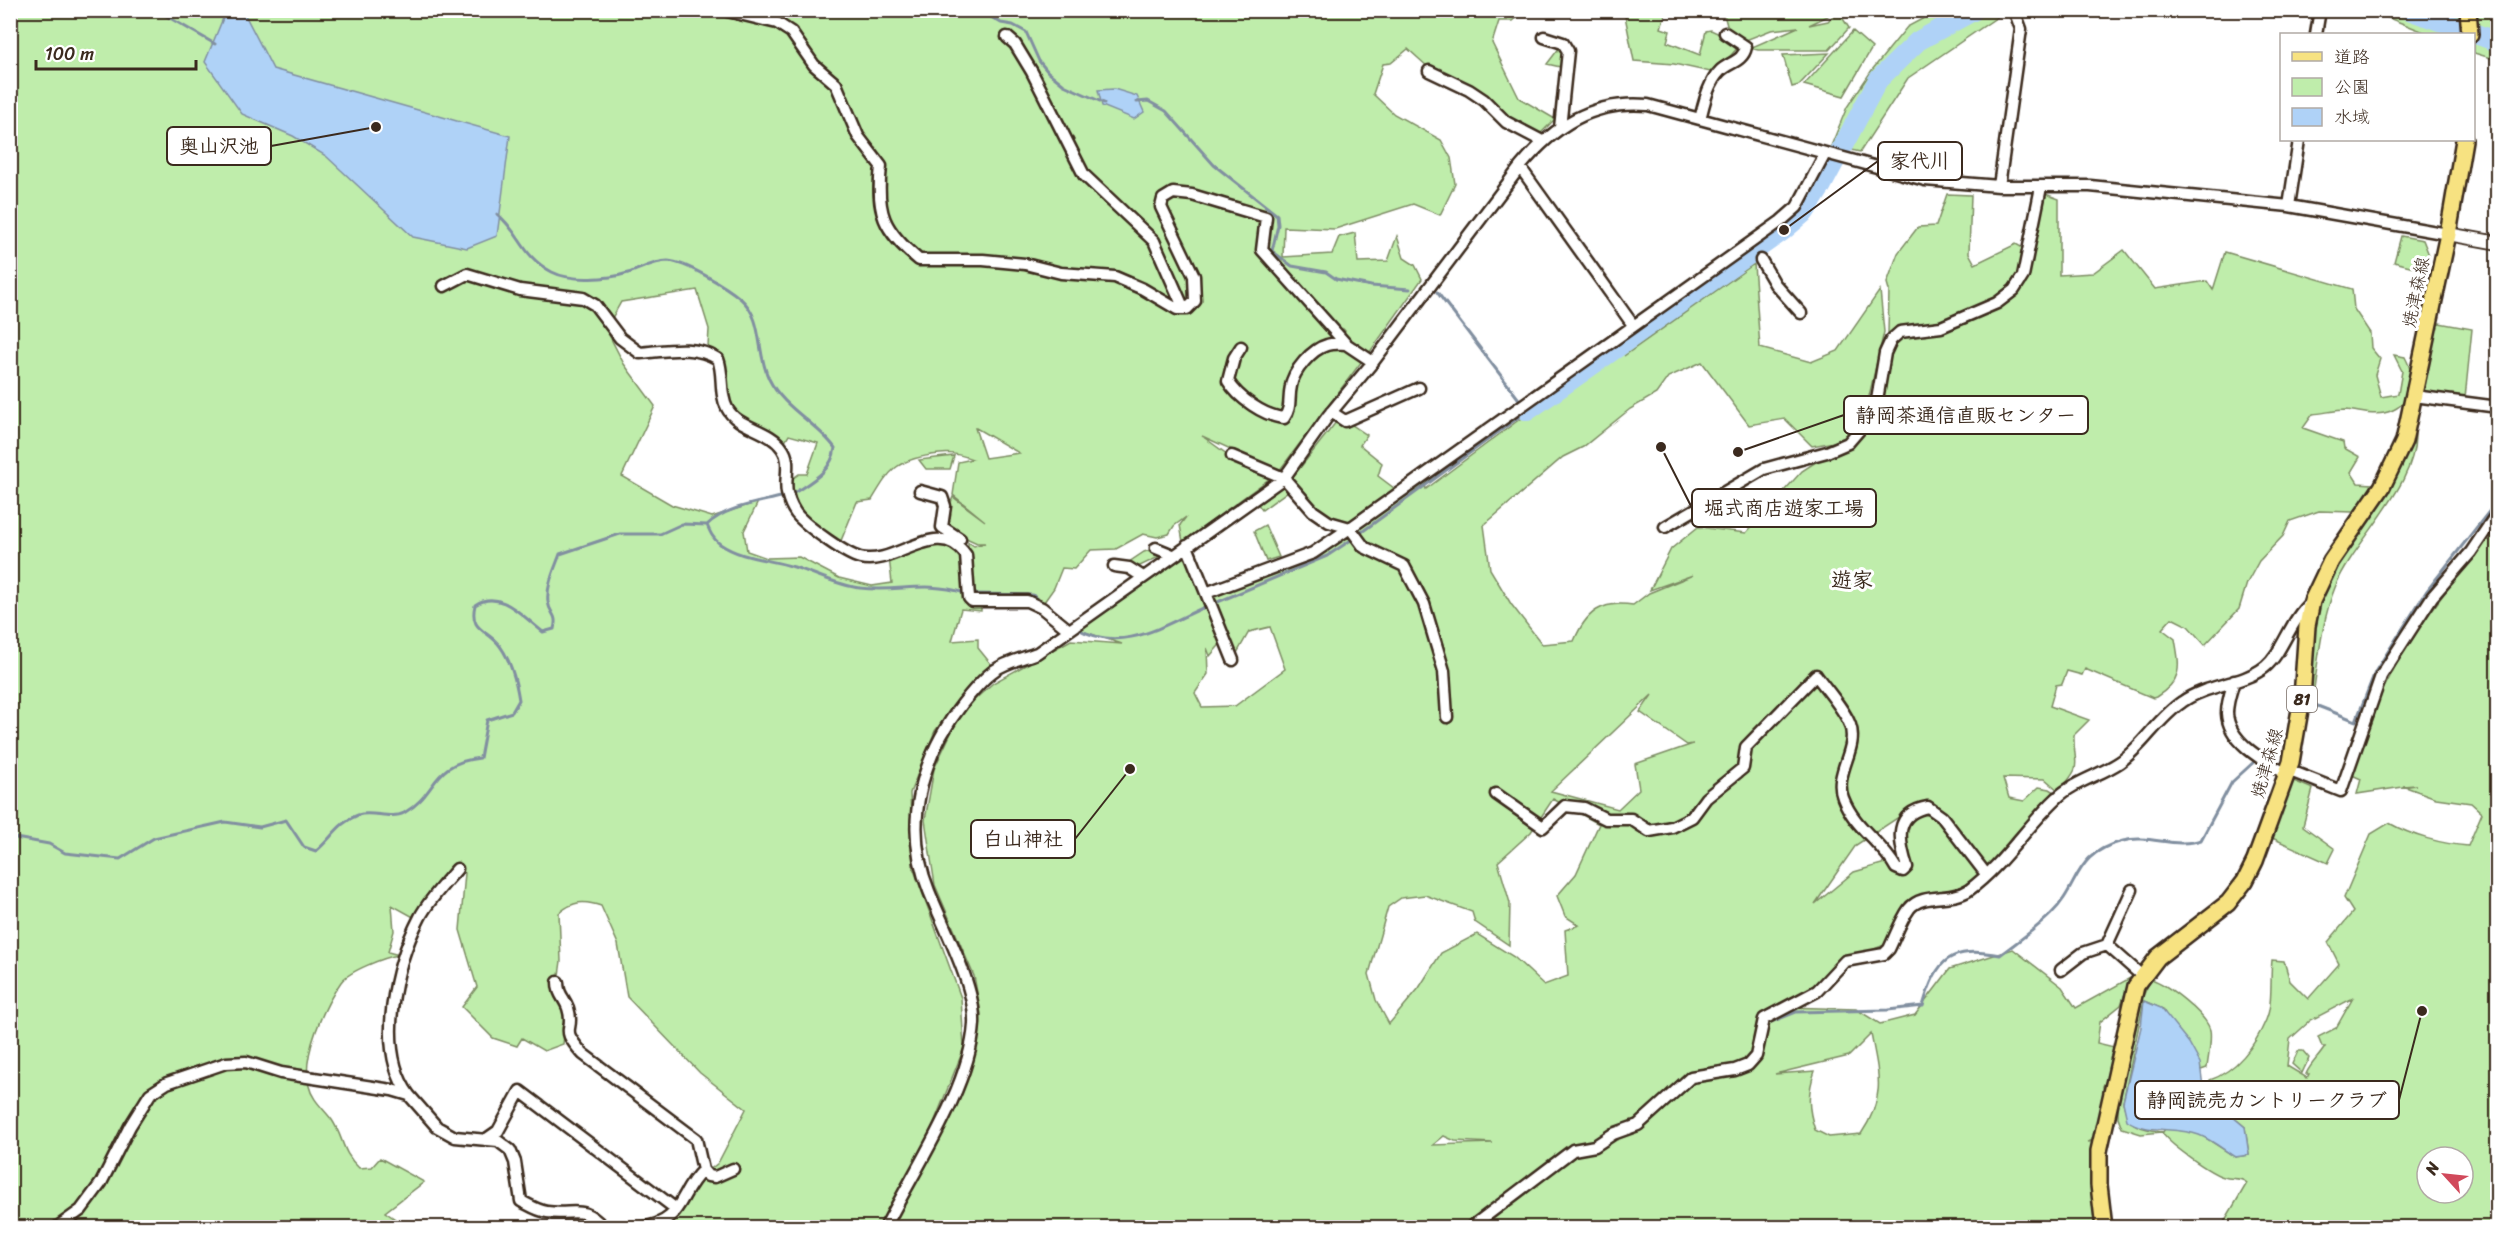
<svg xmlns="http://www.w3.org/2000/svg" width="2508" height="1238" viewBox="0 0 2508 1238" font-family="Sriracha,'Klee One',sans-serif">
<rect width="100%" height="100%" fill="#fff"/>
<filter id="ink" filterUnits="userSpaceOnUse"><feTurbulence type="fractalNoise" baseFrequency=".0167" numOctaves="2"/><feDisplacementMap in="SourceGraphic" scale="12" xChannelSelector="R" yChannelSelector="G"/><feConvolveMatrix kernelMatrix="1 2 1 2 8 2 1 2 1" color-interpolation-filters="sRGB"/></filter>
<g filter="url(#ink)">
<path fill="#bfedab" stroke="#7d8c64" stroke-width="1.5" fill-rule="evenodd" d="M10,11H1552L1555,15C1541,12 1523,10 1512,21H1499L1492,43L1519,98L1555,119L1536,138L1482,99L1429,68L1408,49L1391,63L1383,64L1373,94L1394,114L1441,140L1451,158L1455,184L1440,215L1413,204L1335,229L1284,227L1283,257L1332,254L1339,237L1355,233L1358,262L1388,261L1397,236L1404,258L1415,265L1422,279L1367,356L1343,337L1345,331L1343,329L1338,346L1362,361L1279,471L1202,436L1227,454L1273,476L1183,542L1180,525L1186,517L1174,526L1169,534L1157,537L1143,534L1116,549L1091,550L1074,569L1062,568L1054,588L1044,602L1033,598L981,603V611L961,609L952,641L978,639V648L991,664L968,688L935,731L910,793L913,867L961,998L964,1048L925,1145L878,1227H659L684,1208L697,1180L718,1163L746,1109L700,1073L627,997L618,944L601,906C584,900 573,901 559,913L561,961L557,990L567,1009L563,1044L544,1051L522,1038L517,1046L493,1038L462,1007L477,987L460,930L465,873L457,869L417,919L392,905L394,931L388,952L399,955C385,957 349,971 341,982C324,1006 301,1057 309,1086C312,1100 324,1109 332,1120C344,1138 341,1151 359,1168L372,1167L380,1158L424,1182L385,1212L407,1227H11ZM697,290L709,329L708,347L720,354L727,408L783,445L789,435L818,443L807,474H799L789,481L795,505L799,512L840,543L857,502L872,500C890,470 895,461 931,455C948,452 956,453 972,459L958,462L953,495L985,521L953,497L942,527L977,543H985L974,546L968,542L969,589L961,548L928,541L889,557L892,583L872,586L839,578L799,557L767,558L747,551L744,531L758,502L712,517L672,505L622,476L655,406L624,364L606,329L621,302ZM975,428H976L1019,453L985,458Z
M1624,11H1666L1661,28L1670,31L1667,42L1700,55L1706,31L1711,30L1741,44L1715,73L1674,64L1634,61Z
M1723,11H1832L1828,16L1809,25L1828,21L1838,11L1849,28L1829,50H1758L1750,48L1798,27L1771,30L1746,40L1728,29Z
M1937,11H2006L1908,78L1860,152L1831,146L1847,107L1872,70L1907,27Z
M2371,11H2497V60L2474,53V34H2429Z
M1853,31L1872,48L1844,96L1804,85Z
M1563,43L1565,68L1547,64Z
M1829,53L1799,85L1792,87L1783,55Z
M1823,162L1838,170L1807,217L1778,244L1624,356L1754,264L1760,348L1811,362L1838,351L1880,290L1884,332L1866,409L1853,436L1867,421L1882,370L1899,331L1888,333L1889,290L1887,283L1898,253L1918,227L1936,226L1947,194L1971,195L1969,253L1975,264L2016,244L2028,251L2040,192L2059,199V275L2093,273L2124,250L2155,289L2207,281L2213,290L2225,252L2352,289L2354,309L2370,333L2371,348L2380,359L2375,375L2381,397L2398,394L2402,371L2394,355L2405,357C2417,379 2412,407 2384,413C2371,416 2359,411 2346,410C2336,410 2324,413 2313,414L2303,428L2343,442L2344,448L2360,457L2351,472L2358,483L2372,484L2365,501L2353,512L2319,511L2290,521L2283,536L2259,561L2247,583L2239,609L2205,645L2188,626L2172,618L2162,629L2175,639C2180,668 2183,680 2156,697L2153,698L2085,669L2082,675L2067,671L2062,684L2056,685L2050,706L2089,720L2074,735C2073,768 2085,762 2059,791L2045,779L2003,778L2009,798L2024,801L2039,787L2050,789L2061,796L2044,804L1997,862L1984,866V874L1956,892L1909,908L1894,941L1845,961L1784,1007L1856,1009L1880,1024L1915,1015L1950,969L2013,949L2062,987L2076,1008L2130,978L2121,1005L2100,1022L2097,1043L2114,1047L2111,1072L2103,1086L2104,1106L2094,1140L2087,1142L2099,1141L2101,1227L891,1228L960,1094L974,1054L981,1014L974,976L935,885L925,820L934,769L961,712L993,683L1071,640L1122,644L1079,630L1186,554L1203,592L1288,563L1350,528C1330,517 1298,503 1292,478L1340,417L1367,435L1360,445L1382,463L1378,476L1398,491L1797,209ZM2027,254L2014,290L1994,303L2014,279ZM1702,362L1749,425L1785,419L1812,446L1851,439L1802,471L1746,533L1698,527L1671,549L1650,590L1693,575L1649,593L1633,605C1602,600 1586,612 1574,641L1542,644L1511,604L1490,569L1484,525L1563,457L1583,447L1630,409L1656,394L1668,377ZM1528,413L1426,489L1425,485L1390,511L1514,418ZM1417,588L1440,636L1451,712L1448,725L1445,686ZM1270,627L1285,669L1235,706L1202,707L1195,693L1208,674L1207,648L1210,656L1224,640L1233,660L1249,632ZM1652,695L1640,712L1687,745L1693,744L1635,764L1639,789L1618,809L1551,791ZM1553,799L1599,824L1576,874L1557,896L1565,916L1579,925L1565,930L1568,976L1544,985L1514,957L1477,934L1441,953L1419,988L1389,1024L1376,1000L1369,974L1388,907L1401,898L1425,895L1472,912L1475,922L1509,945L1510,903L1498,862L1531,832ZM1920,803L1928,805L1915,809L1900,832L1902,870L1892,861L1854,872L1815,904L1856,845ZM1871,1034C1879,1075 1886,1097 1861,1134L1829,1137L1815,1130C1808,1109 1807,1093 1815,1071L1775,1074L1849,1056ZM1444,1136L1455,1141L1493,1143L1433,1145Z
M2401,236L2423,240L2429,255L2426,270L2394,262Z
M2434,322L2472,329L2465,398L2420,394Z
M2414,426C2424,480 2355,539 2336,585C2321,621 2318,664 2312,702L2305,711L2313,621L2323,588Z
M954,456L950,469H926L919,460Z
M1283,485L1288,491L1262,510L1257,503Z
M2497,520V1227H2221L2247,1183C2240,1176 2232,1180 2224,1177C2211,1174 2166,1142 2162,1132L2141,1134L2122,1128L2118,1117V1097L2136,1011L2151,979C2167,984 2206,1014 2210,1030C2212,1041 2208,1057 2207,1068L2201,1070C2191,1043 2172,1032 2163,1009L2144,1001L2123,1102C2129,1129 2138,1127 2163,1132L2166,1127L2197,1132L2235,1157L2249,1155L2245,1127L2209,1097L2210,1080C2236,1071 2255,1046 2266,1020C2273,1004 2270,978 2272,960L2284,961L2290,981L2308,999L2339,964L2328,942L2353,912L2344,898L2371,834L2389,823C2412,836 2442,844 2468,846L2482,813L2471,803L2436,798L2403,786L2416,785L2357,794L2361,779L2352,775L2382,692L2406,646ZM2353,998L2336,1028L2318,1037L2322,1047H2325C2319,1057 2311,1063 2306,1074H2309L2307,1078L2287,1066L2290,1039L2311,1020ZM2427,1157H2463V1193H2427Z
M1265,525L1279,557L1266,561L1254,531Z
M1156,548L1165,554L1140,566L1126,564L1144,552Z
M2289,779L2313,789L2303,826L2335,849L2328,863L2270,837Z
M2298,1051H2303L2309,1058L2302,1073L2292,1064Z"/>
<path fill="#afd2f7" stroke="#818fa0" stroke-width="1.5" d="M226,11H243L273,69L510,136L497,236L467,248L413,237L326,156L293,136L242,114L205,62Z
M1114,89L1137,96L1144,112L1134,119L1102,106L1098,90Z
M2144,1001L2161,1008L2189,1043L2200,1063L2203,1087L2209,1097L2245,1127L2249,1155L2235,1157C2224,1150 2212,1140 2199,1135C2176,1126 2145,1134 2127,1120L2123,1102L2141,1027Z"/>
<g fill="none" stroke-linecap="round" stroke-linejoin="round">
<path stroke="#818fa0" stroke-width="3" d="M156,10L215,44
M979,10L1001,23L1013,25L1026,32L1039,61L1048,72L1064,85L1104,103
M1137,102L1148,101L1166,111L1214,165L1277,215L1278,225L1272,251L1292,266L1326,272L1336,279L1371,286L1410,289
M497,214C521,233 521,256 552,272C571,282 609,279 628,273C641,269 654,261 668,261C686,262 727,287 741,299C764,319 756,353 769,379C783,408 817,423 835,448C832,471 812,481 794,493
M1437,292L1521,402
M707,525C710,532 713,539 720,544C742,559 769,559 794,567C817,574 836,585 860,588C899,593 923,580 965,593
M1359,534L1527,411L1525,408
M971,594L1033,595L1039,602
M1213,604L1327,556L1354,538
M1076,628C1123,655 1163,625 1207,606
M2311,712L2315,705L2356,721L2375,672L2426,592L2498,500
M10,837L49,844L65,853L120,859L154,838L225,822L260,827L286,820L304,847L316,851C330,840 339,822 358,815C371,810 391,820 404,813C438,794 430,763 480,758L487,720L512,712L519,700C516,681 511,661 500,646C487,629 469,631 475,605C500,588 523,617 543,632L554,629C558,614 550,615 548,602C546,586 555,568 560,554L620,534H660L682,524L707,525C725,507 757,503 781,497
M1771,1022L1796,1012L1888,1010L1923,1006C1937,958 1950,946 2000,955C2017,942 2036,929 2051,914C2081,885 2072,854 2123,841C2149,834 2175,849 2201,840L2232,782L2256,760"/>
<path stroke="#afd2f7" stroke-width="20" d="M2409,10L2498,42
M1527,411L1784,230L1805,212L1821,187L1878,80L1918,41L1975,10"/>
<defs>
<path id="minor" d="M723,10L777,23L791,32L814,65L836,84L858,136L881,166C876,213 883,230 919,260H983L1025,264L1061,273L1115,277L1143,289L1177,309H1187L1195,301L1194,276L1161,207L1163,199L1173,193L1192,195L1266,217L1262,250L1346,344L1373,362
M2316,34L2320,10
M1007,37L1015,44L1032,72L1084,175L1154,241L1184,309
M1544,37L1563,43L1568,51L1560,128
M1429,71L1469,90L1484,100L1506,122L1542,141
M1700,119C1704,104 1708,83 1720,71C1729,62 1743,62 1746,47L1725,33
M1520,167L1633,325
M1999,186L2021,29L2014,10
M2289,206L2299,140
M1761,260L1775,284L1801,313
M444,286L467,274L520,290L583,298L595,305L620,338L640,353C666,351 694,344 718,359C724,374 719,393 727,408C737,428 769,429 782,448C792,461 784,478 787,493C789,501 793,511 799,517C811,529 845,554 860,558C896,567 938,515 966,555L969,598L972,601H1027L1042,608L1069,630
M1241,347L1234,358L1228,381C1238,398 1264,416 1284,418C1292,407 1288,399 1291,386C1293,371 1312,349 1327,345C1333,343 1340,344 1346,344
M2414,396L2498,407
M1331,412L1345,421L1419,388
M1232,456L1284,478L1313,511L1329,522L1350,528L1364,547L1404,566L1424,604L1444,671L1447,717
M920,491L942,497L945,506L942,527L960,539
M1665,527L1764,469L1827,452L1848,443L1867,421L1877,400L1885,353L1891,340L1900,332L1941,327L1997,303L2014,290L2023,276L2041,187
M1187,546L1233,660
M1156,548L1173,555
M1114,566L1129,568L1143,577
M1206,593L1313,553L1350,528L1781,221L1797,207L1825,154
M2234,681C2231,691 2227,702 2227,713C2228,742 2264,761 2287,774
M2288,770L2341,791L2381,676L2432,597L2471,552L2498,512
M1496,794L1543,827L1565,806L1584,808L1606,819H1631L1649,831L1672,827L1692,817L1706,798L1743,768L1746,747L1816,675C1826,689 1845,710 1850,725C1859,749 1833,773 1843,798C1855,829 1881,841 1896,868L1903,871L1907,867C1898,839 1894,813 1928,807L1942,817L1986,874
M2107,945L2132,890
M2061,970L2083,953L2107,945L2142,976
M558,982C558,995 564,997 568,1008C576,1033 557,1025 583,1054L696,1139L703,1170L708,1176L715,1177L733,1169
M409,1095C375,1049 395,965 420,917C429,900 444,884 457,869
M485,1140L498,1131L520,1091L676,1209
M56,1228L81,1210L101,1183L130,1126L150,1094L167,1083L226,1063L246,1062L281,1073L392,1090L409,1095L437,1127L455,1137L498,1141L510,1150L515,1162L521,1201C529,1205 538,1211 547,1212C574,1216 582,1203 604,1228
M640,1228C685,1222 677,1194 703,1170
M885,1228C914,1170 970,1088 974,1024C976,987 943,926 929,891C902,825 921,757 963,703C972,692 983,678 995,670C1006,662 1024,658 1037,653L1284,478L1328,416L1373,362L1520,167C1554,126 1592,100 1648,105L1925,180L1999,186H2090L2289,206L2448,234
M1470,1228L1573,1150L1595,1146L1613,1134L1638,1125L1691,1077L1735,1070L1748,1065L1756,1056L1764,1019L1817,991L1845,961L1884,954L1889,949C1895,937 1901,920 1909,909C1922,892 1952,902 1969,890C2003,865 2026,827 2057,798C2073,782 2101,775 2120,762C2144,745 2157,719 2182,702C2207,684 2242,685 2265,667C2284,651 2289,621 2312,601"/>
<path id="tertiary" d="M2448,234L2498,243"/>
<path id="primary" d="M2468,10L2470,34
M2104,1228L2099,1185V1151L2136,986L2158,957L2228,903L2245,881L2255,861L2291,762L2302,698L2307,626L2312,601L2331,561L2382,487L2404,441L2448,234L2464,140"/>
</defs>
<use href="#minor" stroke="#3b2a1e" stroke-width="15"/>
<use href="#tertiary" stroke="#3b2a1e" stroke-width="16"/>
<use href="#primary" stroke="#3b2a1e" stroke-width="20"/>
<use href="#minor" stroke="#fff" stroke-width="10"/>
<use href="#tertiary" stroke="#fff" stroke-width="12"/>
<use href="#primary" stroke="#f7e281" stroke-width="15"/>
</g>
</g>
<g text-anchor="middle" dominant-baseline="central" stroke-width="6" stroke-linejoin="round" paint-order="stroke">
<rect fill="#fff" stroke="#766a62" stroke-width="1.5" x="2287" y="686" width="30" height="26" rx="4.5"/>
<g font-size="16" font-weight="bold" fill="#3b2a1e">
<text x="2302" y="699">81</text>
</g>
<g font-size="18" fill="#3b2a1e" stroke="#fff">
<text transform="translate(2416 292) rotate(-78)">焼津森線</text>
<text transform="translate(2267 763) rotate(-74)">焼津森線</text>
</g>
<g font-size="21" font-weight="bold" fill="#3b2a1e" stroke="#fff">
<text x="1852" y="580">遊家</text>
</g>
</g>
<path fill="none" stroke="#3b2a1e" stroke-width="2" d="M376 127L271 146M1784 230L1878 161M1738 452L1844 415M1661 447L1692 508M1130 769L1075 839M2422 1011L2399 1100"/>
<g fill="#3b2a1e" stroke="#fff" stroke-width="2">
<circle cx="376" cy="127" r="6"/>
<circle cx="1784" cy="230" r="6"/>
<circle cx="1738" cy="452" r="6"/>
<circle cx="1661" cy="447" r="6"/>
<circle cx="1130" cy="769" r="6"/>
<circle cx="2422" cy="1011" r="6"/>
</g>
<g fill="#fff" stroke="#3b2a1e" stroke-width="2">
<rect x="167" y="127" width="104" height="38" rx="6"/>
<rect x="1878" y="142" width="84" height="38" rx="6"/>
<rect x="1844" y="396" width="244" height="38" rx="6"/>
<rect x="1692" y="489" width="184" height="38" rx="6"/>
<rect x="971" y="820" width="104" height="38" rx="6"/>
<rect x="2135" y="1081" width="264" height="38" rx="6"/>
</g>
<g font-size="20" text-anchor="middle" font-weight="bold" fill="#3b2a1e">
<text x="219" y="153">奥山沢池</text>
<text x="1920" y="168">家代川</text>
<text x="1966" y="422">静岡茶通信直販センター</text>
<text x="1784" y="515">堀式商店遊家工場</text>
<text x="1023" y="846">白山神社</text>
<text x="2267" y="1107">静岡読売カントリークラブ</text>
</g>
<rect width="2508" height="1238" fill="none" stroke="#fff" stroke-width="36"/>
<rect x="18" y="18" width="2472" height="1202" fill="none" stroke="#3b2a1e" stroke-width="2" filter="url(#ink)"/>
<rect x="2280" y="33" width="195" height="108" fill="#ffffff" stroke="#b1aaa5" stroke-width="1.5"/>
<rect x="2292" y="52" width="30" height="9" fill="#f7e281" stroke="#b1aaa5" stroke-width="1.5"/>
<text x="2334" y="63" font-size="18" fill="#3b2a1e">道路</text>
<rect x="2292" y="78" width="30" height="18" fill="#bfedab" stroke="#b1aaa5" stroke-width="1.5"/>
<text x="2334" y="93" font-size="18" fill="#3b2a1e">公園</text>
<rect x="2292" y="108" width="30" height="18" fill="#afd2f7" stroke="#b1aaa5" stroke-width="1.5"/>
<text x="2334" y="123" font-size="18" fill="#3b2a1e">水域</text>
<g transform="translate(2445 1175) rotate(297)"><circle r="28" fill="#ffffff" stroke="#b1aaa5" stroke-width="1.5"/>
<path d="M0-4.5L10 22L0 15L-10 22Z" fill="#d1495b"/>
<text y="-9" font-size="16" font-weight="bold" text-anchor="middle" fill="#3b2a1e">N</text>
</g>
<path d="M36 60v9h160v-9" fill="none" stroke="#3b2a1e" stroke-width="3"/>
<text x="45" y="60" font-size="18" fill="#3b2a1e" stroke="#ffffff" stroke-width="4.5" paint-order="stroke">100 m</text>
</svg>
